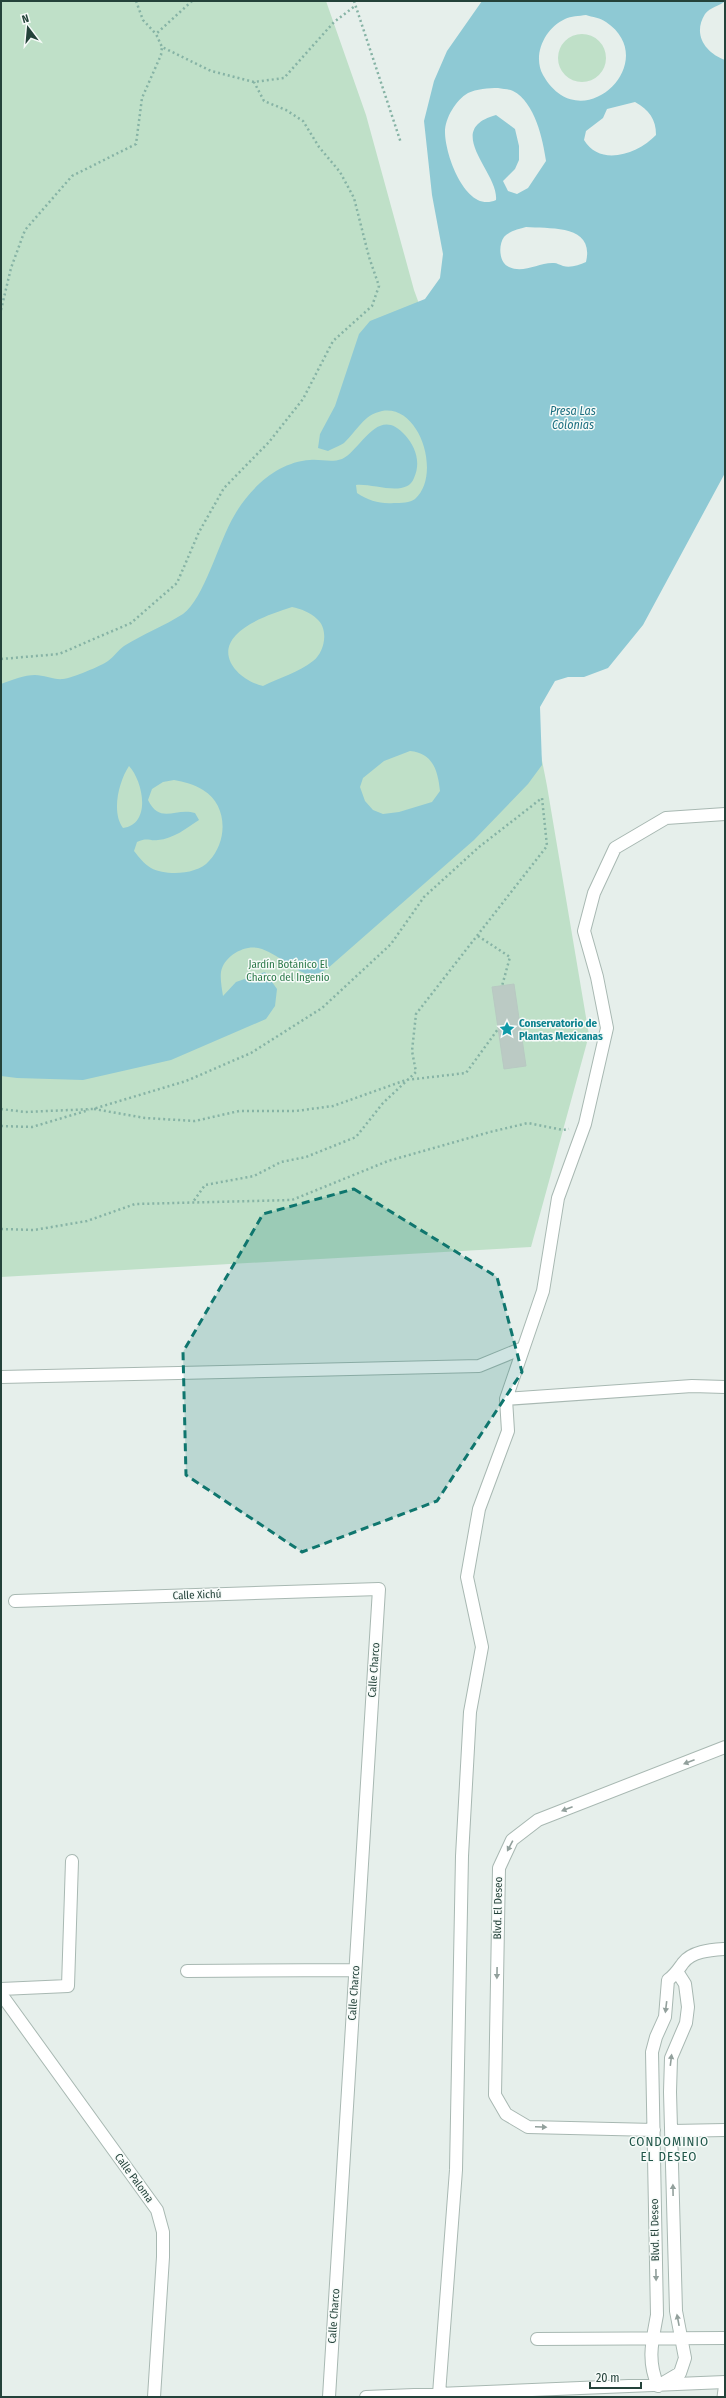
<svg xmlns="http://www.w3.org/2000/svg" width="726" height="2398" viewBox="0 0 726 2398" font-family="'Fira Sans Condensed',sans-serif">
<rect width="100%" height="100%" fill="#e6efeb"/>
<path fill="#bfe0c8" d="M1,1H326L366,115L414,290L472,449L505,571L547,786L589,1035L531,1247L1,1277Z
M558 58a24 24 0 1 1 48 0a24 24 0 1 1-48 0Z"/>
<path fill="#8ec9d4" fill-rule="evenodd" d="M482,1H725C720,6 710,7 705,14C692,35 706,53 725,60V473L643,625L608,668L584,677H568L555,681L540,707L542,765L528,784L474,840L327,969L313,976C293,971 281,956 262,949C247,943 224,955 221,972C220,979 222,989 223,996L236,982L265,972L277,989L275,1006L266,1019L171,1060L83,1080L17,1078L1,1076V684C11,680 25,675 35,675C44,675 54,680 63,679C72,678 101,666 108,661C114,657 118,650 124,646C143,634 164,626 183,614C204,599 219,541 234,516C249,489 277,462 310,460C321,459 331,463 342,459C361,450 378,404 405,435C416,447 421,463 414,478C407,498 373,483 356,485L357,493C369,501 380,504 394,503C401,503 410,503 415,499C442,475 420,404 382,411C363,415 358,430 344,443C340,446 333,448 328,451L318,448L320,434L335,406L359,334L370,321L425,299L440,278L443,254L432,195L424,121L434,81L447,51ZM586,15C592,17 601,18 606,22C664,61 581,142 543,75C532,55 545,28 565,19C571,16 579,16 586,15ZM498,88C503,89 509,89 513,91C535,102 543,140 546,161L528,188L517,194L508,191L503,181L515,169L519,160V146L515,129L496,115C442,130 499,172 496,200C466,214 445,155 445,132C445,118 456,100 468,93C476,89 489,88 498,88ZM635,102C649,110 656,119 656,135C638,154 600,167 584,140L586,131L603,118L607,109ZM526,227C550,229 595,224 586,262C579,265 571,268 563,266C560,265 557,263 554,263C539,262 524,274 509,267C499,263 498,245 504,237C509,231 519,229 526,227ZM292,607C301,609 310,612 317,619C329,629 325,652 313,661C299,672 279,678 263,686C241,681 215,657 236,635C249,621 274,613 292,607ZM410,751C433,753 438,771 440,791L432,802L399,812L383,814L373,810L365,801L360,787L363,778L384,761ZM129,766C143,781 152,824 123,828C111,812 119,781 129,766ZM174,780C184,782 194,784 203,790C228,805 228,841 209,861C197,875 166,876 151,868C144,864 139,857 134,851L137,842C148,837 148,841 158,840C173,839 187,828 199,820L195,813C176,807 160,825 148,800L152,789L163,782Z"/>
<path fill="#bbcac4" stroke="#b8c9c2" d="M514,984L526,1066L504,1069L492,987Z"/>
<g fill="none" stroke-linecap="round" stroke-linejoin="round">
<defs>
<path id="service" d="M721,2397L723,2382"/>
<path id="minor" d="M1,1377L479,1366L523,1348
M506,1399L692,1386L725,1387
M15,1601L379,1589L329,2397
M187,1971L355,1970
M1,1989L68,1986L72,1861
M1,1994L157,2210L163,2232V2257L154,2397
M654,2130L528,2127L506,2114L495,2095L499,1868L512,1840L538,1820L725,1747
M672,2131L725,2130
M537,2339L725,2338
M658,2386C647,2361 652,2342 657,2315L652,2052L656,2037L665,2017L668,1980C675,1975 678,1970 683,1963C692,1951 711,1950 725,1949
M658,2386L680,2373L685,2358L676,2311L670,2092L671,2058L686,2023L688,2007L685,1984L678,1973
M439,2394L456,2170L462,1856L470,1712L482,1647L467,1577L479,1509L508,1431L506,1399L543,1291L558,1198L585,1124L607,1028L597,977L584,931L594,893L615,848L666,818L725,814
M366,2397L725,2382"/>
</defs>
<use href="#service" stroke="#a8b8b2" stroke-width="9"/>
<use href="#minor" stroke="#a8b8b2" stroke-width="14"/>
<path stroke="#86b3a5" stroke-width="2.5" stroke-dasharray="2 3" stroke-linecap="butt" d="M136,1L143,20L156,34
M192,1L156,34L162,47L211,71L254,82L284,78L334,22L355,6
M354,1L401,143
M1,310L11,268L25,230L72,176L136,144L142,98L161,55L162,47
M1,659L59,654L131,623L177,583L199,532L224,488L269,442L303,399L333,341L372,306L379,286L369,257L354,198L340,172L319,147L303,121L286,110L264,101L254,82
M478,936L510,957L502,986
M1,1109L25,1112L93,1109L186,1081L251,1053L322,1008L391,944L424,897L479,847L542,798L547,846L416,1014L412,1051L416,1072L383,1103L356,1137L306,1157L281,1162L254,1176L205,1185L193,1202
M94,1109L145,1118L195,1121L239,1111H296L333,1106L406,1080L466,1073L498,1029
M1,1126L32,1127L89,1110
M1,1229L34,1230L87,1221L135,1204L292,1200L388,1161L490,1132L528,1123L563,1130L569,1129"/>
<use href="#service" stroke="#fff" stroke-width="7"/>
<use href="#minor" stroke="#fff" stroke-width="12"/>
</g>
<defs><path id="oneway-solid" d="M-6-.8H1V-3.2L6.5 0L1 3.2V.8H-6Z"/></defs>
<g fill="#92a09c">
<use href="#oneway-solid" transform="translate(689 1762) rotate(159)"/>
<use href="#oneway-solid" transform="translate(567 1809) rotate(159)"/>
<use href="#oneway-solid" transform="translate(510 1846) rotate(118)"/>
<use href="#oneway-solid" transform="translate(497 1973) rotate(91)"/>
<use href="#oneway-solid" transform="translate(666 2007) rotate(97)"/>
<use href="#oneway-solid" transform="translate(671 2060) rotate(-83)"/>
<use href="#oneway-solid" transform="translate(541 2127) rotate(2)"/>
<use href="#oneway-solid" transform="translate(673 2190) rotate(-91)"/>
<use href="#oneway-solid" transform="translate(656 2275) rotate(89)"/>
<use href="#oneway-solid" transform="translate(678 2320) rotate(-101)"/>
</g>
<path fill="#0f766e" fill-opacity="0.2" stroke="#0f766e" stroke-width="3" stroke-dasharray="8 5" stroke-linejoin="round" d="M354,1189L497,1277L522,1372L437,1501L302,1552L186,1475L183,1352L263,1214Z"/>
<defs>
<symbol id="sight-bare" viewBox="-9 -9 18 18"><path d="M0-6L1.8-2.2L6-1.7L2.9 1.2L3.7 5.4L0 3.3L-3.7 5.4L-2.9 1.2L-6-1.7L-1.8-2.2Z" fill="#0f9aa8" stroke="#f7fbf9" stroke-width="2.5" paint-order="stroke"/></symbol>
</defs>
<g fill-rule="evenodd">
<use href="#sight-bare" x="496" y="1018" width="22" height="22"/>
</g>
<g text-anchor="middle" dominant-baseline="central" stroke-width="3" stroke-linejoin="round" paint-order="stroke">
<g font-size="11" fill="#2d7a4b" stroke="#f7fbf9">
<text x="288" y="964">Jardín Botánico El<tspan x="288" dy="13">Charco del Ingenio</tspan></text>
</g>
<g font-size="11" font-weight="bold" fill="#0d838f" stroke="#f7fbf9" text-anchor="start">
<text x="519" y="1023">Conservatorio de<tspan x="519" dy="13">Plantas Mexicanas</tspan></text>
</g>
<g font-size="11" fill="#24423a" stroke="#f7fbf9">
<text transform="translate(197 1595) rotate(-2)">Calle Xichú</text>
<text transform="translate(374 1670) rotate(-86)">Calle Charco</text>
<text transform="translate(498 1908) rotate(-89)">Blvd. El Deseo</text>
<text transform="translate(354 1993) rotate(-86)">Calle Charco</text>
<text transform="translate(134 2178) rotate(54)">Calle Paloma</text>
<text transform="translate(655 2230) rotate(-91)">Blvd. El Deseo</text>
<text transform="translate(334 2316) rotate(-86)">Calle Charco</text>
</g>
<g font-size="12" font-style="italic" fill="#1c6f80" stroke="#f7fbf9">
<text x="573" y="411">Presa Las<tspan x="573" dy="14">Colonias</tspan></text>
</g>
<g font-size="13" letter-spacing="1" fill="#1f5548" stroke="#f7fbf9">
<text x="669" y="2141">CONDOMINIO<tspan x="669" dy="15">EL DESEO</tspan></text>
</g>
</g>
<rect width="726" height="2398" fill="none" stroke="#24423a" stroke-width="4"/>
<g transform="translate(28 28) rotate(344)" stroke="#f7fbf9" stroke-width="3" paint-order="stroke">
<path d="M0-3L7 15L0 10L-7 15Z" fill="#24423a"/>
<text y="-6" font-size="11" font-weight="bold" text-anchor="middle" fill="#24423a">N</text>
</g>
<path d="M590 2382v6h51v-6" fill="none" stroke="#24423a" stroke-width="2"/>
<text x="596" y="2382" font-size="12" fill="#24423a" stroke="#f7fbf9" stroke-width="3" paint-order="stroke">20 m</text>
</svg>
